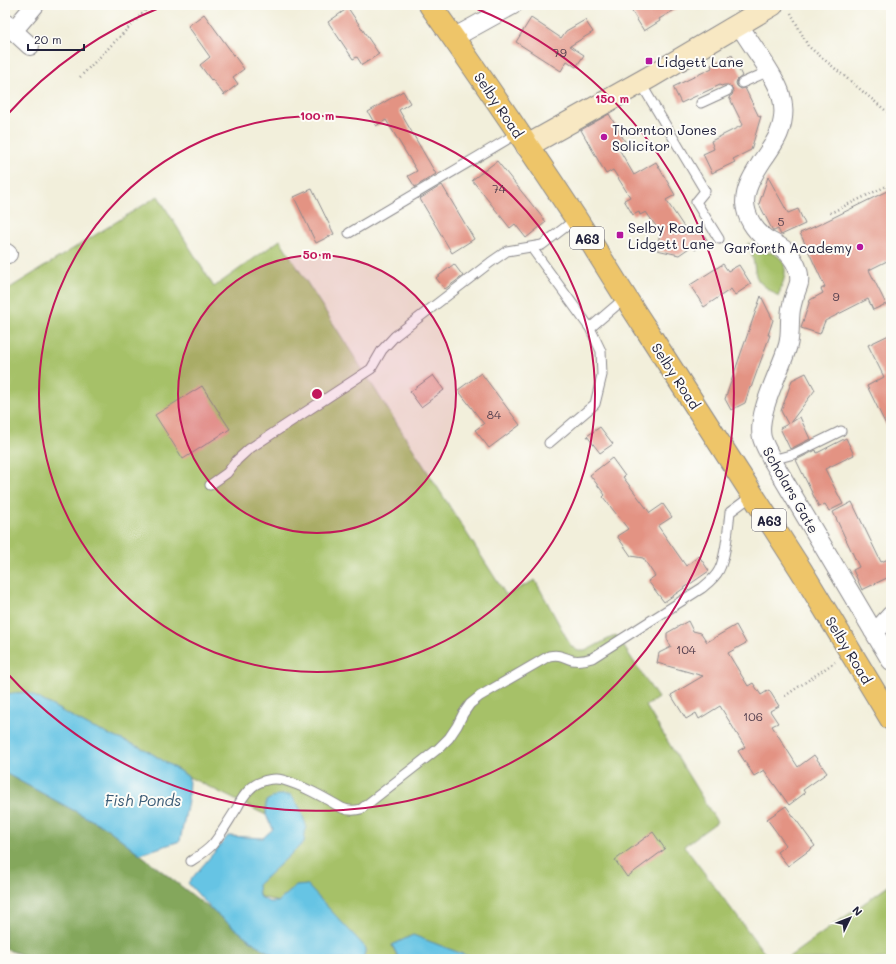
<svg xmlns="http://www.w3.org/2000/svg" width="896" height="964" viewBox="0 0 896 964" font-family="Mali,sans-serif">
<rect width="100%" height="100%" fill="#fdfcf7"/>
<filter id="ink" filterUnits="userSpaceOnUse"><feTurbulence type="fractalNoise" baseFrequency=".025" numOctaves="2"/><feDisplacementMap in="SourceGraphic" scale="8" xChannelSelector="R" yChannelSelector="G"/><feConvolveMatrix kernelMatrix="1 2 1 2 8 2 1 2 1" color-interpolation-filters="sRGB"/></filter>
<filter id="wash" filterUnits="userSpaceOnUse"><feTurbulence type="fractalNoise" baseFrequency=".012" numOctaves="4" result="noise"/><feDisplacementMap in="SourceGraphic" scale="16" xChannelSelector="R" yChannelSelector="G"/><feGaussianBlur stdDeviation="0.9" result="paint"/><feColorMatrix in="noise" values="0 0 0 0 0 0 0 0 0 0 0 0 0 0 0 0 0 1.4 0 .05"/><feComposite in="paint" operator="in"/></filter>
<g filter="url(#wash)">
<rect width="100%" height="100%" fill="#f2efdb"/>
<path fill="#a6c168" stroke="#647252" d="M158,196L214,287L280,240L506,595L535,580L571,646L578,651H585L616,635L658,698L646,706L717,822L684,846L769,959H571L560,955L550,959H474L392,945L399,959H363L366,948L296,886L278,902L259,896L257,885L304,842L266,801V815L189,777L146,750L91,727L27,692L5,694V291Z
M748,243C753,246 758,250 764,252C768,253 771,252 774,254C793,263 783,282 778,297C772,290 763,287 758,280C755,275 755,270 754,264C753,257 750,250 748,243Z
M891,884V959H786Z"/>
<path fill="#84a75c" stroke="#53644c" d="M5,773L108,829L255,944L280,959H35L5,949Z"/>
<path fill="#66c4e4" stroke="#447390" d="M27,692L91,727L146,750L189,777L188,801L180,841L140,854L108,829L5,773V694Z
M277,795H291L300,808L306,825L304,842L258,885L259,896L269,902H278L296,886L307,885L366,948L363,959H280L255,944L214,912L188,883L228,836L263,838L273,829L266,815V801Z
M413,935L473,958L474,959H399L392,945Z"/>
<g id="blocks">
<path fill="#e39383" d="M639,5H683L659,19L660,21L644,31L631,10Z
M348,8L379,54L362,65L357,57L353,59L328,22Z
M204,14L244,69L233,77L238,84L224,95L212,79L211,80L200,65L210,57L188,26Z
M531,18L561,38L566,31L585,20L593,32L570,46L584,55L576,67L567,61L561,71L516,42Z
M732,55L742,76L737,80L736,83L737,86L741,89L745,88L759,117L761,116L751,150L733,159L735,162L712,173L703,154L714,149L711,141L743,125L729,97L732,95L733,92L732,88L728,85H724L721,86L720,85L681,103L673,87L712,68L711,65Z
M403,91L410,103L399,110L436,174L415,187L408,176L417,171L386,120L376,126L368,112Z
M609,114L627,145L619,149L634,175L656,162L675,195L666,200L688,233L698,227L708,241L695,250L692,246L679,255L657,250L660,232L646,212L640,215L639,212L633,215L624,200L630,197L613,170L606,174L581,130Z
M497,161L546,222L526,238L515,224L510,228L472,180Z
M768,177L788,213L798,209L805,224L781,235L778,229L774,231H773L759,204Z
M442,185L474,239L452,253L420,199L421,198Z
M312,189L334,234L316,243L294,197Z
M891,189V259L869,270L886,304L873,310L868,299L825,321L820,334L801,328L810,300L823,293L821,289L825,287L800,233L816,226Z
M454,264L463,276L445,289L436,278Z
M723,264L728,271L739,265L751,284L735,295L731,289L704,307L690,285Z
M761,296L773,320L768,335H770L751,388L750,387L745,403L731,410L725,399Z
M891,334V435L867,386L884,377L868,345Z
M481,373L520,425L489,448L475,430L484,424L458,390Z
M806,373L815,390L790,423L800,417L810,439L790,449L780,428L788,424L781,411L792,380Z
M433,375L444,390L421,407L410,392Z
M202,386L230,429L183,459L155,415Z
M600,427L613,444L600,453L587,436Z
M846,438L854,455L825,469L843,504L829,511L825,504L819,507L796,460L816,450L817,453Z
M612,458L625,476L623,477L650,513L663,504L672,517L658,526L686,566L699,556L709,571L664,602L648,581L655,576L643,558L631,556L617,536L628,529L603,497L605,495L590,475Z
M852,502L881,562L891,558V576L862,590L853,570L859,567L833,512Z
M688,621L693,631L701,633L707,642L736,625L746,643L728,653L748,686L753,683L761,695L769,690L779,706L770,711L778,723L772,726L798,767L814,755L827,773L803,790L805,793L789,805L764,770L754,776L738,751L745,747L720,706L699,719L696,713L686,719L671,695L703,676L657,663L659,653L671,647L667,639V633Z
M786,806L815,846L788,866L777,852L786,845L767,819Z
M653,832L665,849L627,877L615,860Z"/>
</g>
</g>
<g filter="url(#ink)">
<use href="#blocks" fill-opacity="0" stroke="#8a888b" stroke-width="1"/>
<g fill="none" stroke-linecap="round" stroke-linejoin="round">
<defs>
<path id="lane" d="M640,82L705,191L696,202L719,239
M742,83L769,71
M701,103L727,91
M349,233L518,133
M531,247L590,328
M549,443L595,404L602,375L601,351L590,328L625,298
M772,460L794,454L841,431
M210,485L227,473L237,460L249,449L371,369L382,350L395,336L491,262L507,251L542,245L576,219
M191,861C199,856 207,851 213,844C222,833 229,820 237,808C240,802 244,795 249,790C257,781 272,777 283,780C304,786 323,797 342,808C349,811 354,811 361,809L439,748L449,738L457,726L463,714L470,704L480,696L549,656C560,654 563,657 572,660C579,661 586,660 592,658L702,588C708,583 715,578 719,570C726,557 728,529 730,512L753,495"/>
<path id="street" d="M5,23L30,46
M739,25C746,36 753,47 761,58C777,82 791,103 779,133C776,141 767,154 762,161C754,174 745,187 745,203C746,217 754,230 765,238C769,241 774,243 779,246C791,253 801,268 799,283C798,287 796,291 795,295C793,299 792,305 791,309C789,321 791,334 788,345C781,370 756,413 762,438C764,445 769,453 772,460L891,661
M13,31L35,5
M453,38L513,5
M5,252L8,254
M873,631L880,627L891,615"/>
<path id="secondary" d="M527,146L650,77L772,5"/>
<path id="highway" d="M430,5C480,75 528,146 575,217C599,254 622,293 646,329L801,570L891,719"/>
</defs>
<use href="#lane" stroke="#8a888b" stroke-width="11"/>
<use href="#street" stroke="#8a888b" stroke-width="20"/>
<use href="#secondary" stroke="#8a888b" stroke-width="24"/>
<use href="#highway" stroke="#8a888b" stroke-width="24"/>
<path stroke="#8a888b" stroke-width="2.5" stroke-dasharray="1 3" stroke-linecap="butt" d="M791,13L808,46L891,115
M80,77L151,5
M830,213L891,184
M785,696L835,662"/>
<use href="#lane" stroke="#fff" stroke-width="9"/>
<use href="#street" stroke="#fff" stroke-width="18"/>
<use href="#secondary" stroke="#f8e8c3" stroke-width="22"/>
<use href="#highway" stroke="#eec569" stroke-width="22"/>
</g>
</g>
<circle cx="317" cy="394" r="139" fill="#c2185b" fill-opacity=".12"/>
<g fill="none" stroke="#c2185b" stroke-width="2">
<circle cx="317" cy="394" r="139"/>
<circle cx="317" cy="394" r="278"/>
<path d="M7 115A417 417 0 0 1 164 6M470 6A417 417 0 1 1 7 673"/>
</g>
<g fill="#b5179e" stroke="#fdfcf7" stroke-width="1.5">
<rect x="645" y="57" width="8" height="8" rx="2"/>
<circle cx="604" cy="137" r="4"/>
<rect x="616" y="231" width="8" height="8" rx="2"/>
<circle cx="860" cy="247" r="4"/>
</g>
<g text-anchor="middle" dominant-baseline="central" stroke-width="4" stroke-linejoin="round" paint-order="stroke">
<g font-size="12" fill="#523e4d">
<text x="560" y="52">79</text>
<text x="499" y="188">74</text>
<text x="781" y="221">5</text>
<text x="836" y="296">9</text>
<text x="494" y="414">84</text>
<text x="686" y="649">104</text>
<text x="753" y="716">106</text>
</g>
<g fill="#fdfcf7" stroke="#646373" stroke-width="1">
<rect x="570" y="227" width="34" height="22" rx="3"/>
<rect x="752" y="509" width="34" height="22" rx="3"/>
</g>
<g font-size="13" font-weight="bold" fill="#22223b">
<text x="587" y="238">A63</text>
<text x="769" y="520">A63</text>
</g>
<g font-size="14" fill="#22223b" stroke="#fdfcf7" text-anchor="start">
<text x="657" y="61">Lidgett Lane</text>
<text x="612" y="129">Thornton Jones<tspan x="612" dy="16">Solicitor</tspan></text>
<text x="628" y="227">Selby Road<tspan x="628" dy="16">Lidgett Lane</tspan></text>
<text x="852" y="247" text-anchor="end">Garforth Academy</text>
</g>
<g font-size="14" fill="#22223b" stroke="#fdfcf7">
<text transform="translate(499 105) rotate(56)">Selby Road</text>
<text transform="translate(676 376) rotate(57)">Selby Road</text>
<text transform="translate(791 490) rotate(60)">Scholars Gate</text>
<text transform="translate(849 650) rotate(59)">Selby Road</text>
</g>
<g font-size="15" font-style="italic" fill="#3a5b76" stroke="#fdfcf7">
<text x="143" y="800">Fish Ponds</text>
</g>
</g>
<circle cx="317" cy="394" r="6" fill="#c2185b" stroke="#fdfcf7" stroke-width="2"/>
<g font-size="12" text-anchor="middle" font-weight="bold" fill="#c2185b" stroke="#fdfcf7" stroke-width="4" stroke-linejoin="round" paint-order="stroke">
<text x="612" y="103">150 m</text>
<text x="317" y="120">100 m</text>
<text x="317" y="259">50 m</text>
</g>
<rect width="896" height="964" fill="none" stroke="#fdfcf7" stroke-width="20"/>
<g transform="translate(850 918) rotate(47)" stroke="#fdfcf7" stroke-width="3" paint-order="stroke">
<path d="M0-3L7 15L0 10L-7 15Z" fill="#22223b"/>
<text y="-6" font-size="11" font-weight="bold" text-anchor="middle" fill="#22223b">N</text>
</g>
<path d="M28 44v6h56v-6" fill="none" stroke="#22223b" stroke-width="2"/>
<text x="34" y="44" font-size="12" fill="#22223b" stroke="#fdfcf7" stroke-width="3" paint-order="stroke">20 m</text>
</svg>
